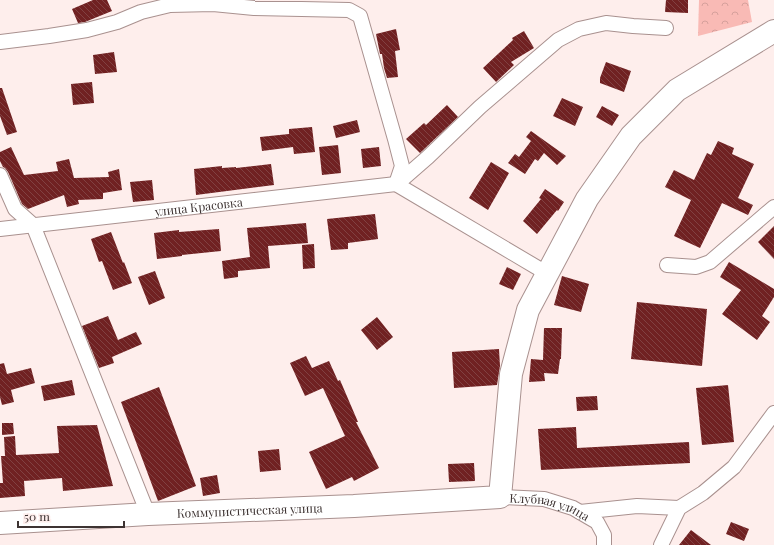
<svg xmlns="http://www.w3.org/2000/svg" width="774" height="545" viewBox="0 0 774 545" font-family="'Playfair Display',serif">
<defs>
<pattern id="forest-crowns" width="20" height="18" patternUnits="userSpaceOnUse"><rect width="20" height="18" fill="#f9bab5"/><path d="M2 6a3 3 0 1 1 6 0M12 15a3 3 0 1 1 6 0" fill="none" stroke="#d6a09c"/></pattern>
<pattern id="building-back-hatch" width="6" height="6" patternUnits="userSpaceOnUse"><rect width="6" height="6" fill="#702122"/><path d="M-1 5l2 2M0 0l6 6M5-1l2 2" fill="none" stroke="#814142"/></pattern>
</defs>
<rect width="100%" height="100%" fill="#feeeec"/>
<path fill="url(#forest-crowns)" d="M699,0H748L752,22L698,36Z"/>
<path fill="url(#building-back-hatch)" d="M93,0H107L112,11L85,22L78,23L72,9Z
M666,0H688V13L665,12Z
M396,29L400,50L395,51L398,77L387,78L384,68L382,54H380L376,34Z
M524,31L534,48L511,62L514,65L496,82L483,68L513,40L512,38Z
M114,52L117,72L95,74L93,55Z
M606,62L631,71L624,92L600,83V78Z
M92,82L94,103L73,105L71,84Z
M0,88H2L17,132L7,135L0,116Z
M562,98L583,107L575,126L553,116Z
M447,105L458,117L420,153L406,139L424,123L426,125Z
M602,106L619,115L612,126L596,117Z
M357,120L360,132L336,138L333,126Z
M312,127L315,152L294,154L293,147L262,151L260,137L289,134V129Z
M531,131L566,156L557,165L544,153L538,161L535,159L525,174L508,163L515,154L519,157L531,141L526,137Z
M718,141L734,148L732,154L754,164L738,198L753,205L748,215L722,203L700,248L674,236L691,200L665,187L674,170L694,180L707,153L711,155Z
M338,145L341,173L322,175L319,147Z
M11,147L24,175L58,171L56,162L69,159L74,178L109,177L108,172L119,169L122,190L103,193V199L78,200L79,204L67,207L64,195L28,209L22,204L8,172L5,168L3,167L0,161V152Z
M379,147L381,166L363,168L361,149Z
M491,162L509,173L488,210L469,198Z
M271,164L274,185L196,195L194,169L222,166V168L236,167V168Z
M152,180L154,200L133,202L130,182Z
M545,189L564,202L558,211L557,210L537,234L523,221L541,199L539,198Z
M375,214L378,239L348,243V249L331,250L327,219Z
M306,223L308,243L268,246L270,268L238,271V277L224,279L222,261L250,257L247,228Z
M774,226V259L758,242Z
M219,229L221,251L182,255V256L157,259L154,233L179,230V232Z
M111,232L123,263L124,262L132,283L113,290L102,261L99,262L91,239Z
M314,244L315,268L303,269L302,245Z
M729,262L774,289V297L762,316L770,322L757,340L722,314L741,290L720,277Z
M507,267L521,274L513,290L499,284Z
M155,271L165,298L149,305L138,277Z
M562,276L589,284L581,312L554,305Z
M637,302L707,309L702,366L631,359Z
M108,316L118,340L136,332L142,344L112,357L114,363L99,368L82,326Z
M377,317L393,337L377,350L361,330Z
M544,328H562L561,359H560L558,374L544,373L545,381L529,382L531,359L543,360Z
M499,349L500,366L497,385L454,388L452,352Z
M306,356L312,368L329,361L338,381L340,380L358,422H356L379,468L354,481L352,477L326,489L309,452L345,436L323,388L305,396L290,363Z
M4,363L7,374L31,368L35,383L11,390L14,402L2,405L0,397V364Z
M72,380L75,395L44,401L41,386Z
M728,385L734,442L702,445L696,388Z
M159,387L196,486L158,501L121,402Z
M597,396L598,410L577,411L576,397Z
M2,423H13L14,434L2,435Z
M97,425L113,486L63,491L62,478L24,481L25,496L0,498V483H3L1,456H5L4,437L15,436L16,455L59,453L57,426Z
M576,427L577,448L689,442L690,463L541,470L538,429Z
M279,449L281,470L260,472L258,451Z
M474,463L475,481L449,482L448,464Z
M217,475L220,493L203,496L200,478Z
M731,522L749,529L744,541L726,534Z
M691,530L711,545H679Z"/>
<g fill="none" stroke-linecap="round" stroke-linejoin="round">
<defs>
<g id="minor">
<path d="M0,42L49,36L87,30L117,22L141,12L170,5L213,4L254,8L349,10L360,16L395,139L402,166L396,184"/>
<path d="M0,175L15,209L33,225L148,514"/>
<path d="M396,184L548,274"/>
<path d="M397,184L428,157L480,107L558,40L579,29L606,23L633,26L666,28"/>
<path id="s1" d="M0,229L396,184"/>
<path d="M667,265L696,267L710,262L774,207"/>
<path id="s2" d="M500,497L544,499L573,508L597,522L604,535V545"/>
<path d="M580,512L637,506L679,508"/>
<path d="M661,545L679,508L703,493L734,467L774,413"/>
</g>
<g id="primary">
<path id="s3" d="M0,523L148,514L354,506L500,497L511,374L528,310L587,199L631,136L677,90L774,31"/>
</g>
</defs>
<use href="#minor" stroke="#a9918f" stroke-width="16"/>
<use href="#primary" stroke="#a9918f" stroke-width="24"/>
<use href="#minor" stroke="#fff" stroke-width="14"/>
<use href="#primary" stroke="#fff" stroke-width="22"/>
</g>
<g text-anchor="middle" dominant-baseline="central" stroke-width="4" stroke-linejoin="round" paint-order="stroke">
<g font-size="12" fill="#3d3332" stroke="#feeeec">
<text stroke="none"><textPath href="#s1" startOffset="200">улица Красовка</textPath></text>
<text stroke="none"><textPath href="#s2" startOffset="51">Клубная улица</textPath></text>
<text stroke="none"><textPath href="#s3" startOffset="250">Коммунистическая улица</textPath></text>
</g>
</g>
<path d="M18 521v6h106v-6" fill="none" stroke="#3d3332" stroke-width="2"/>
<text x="24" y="521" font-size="12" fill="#3d3332" stroke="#feeeec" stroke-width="3" paint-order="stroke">50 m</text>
</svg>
